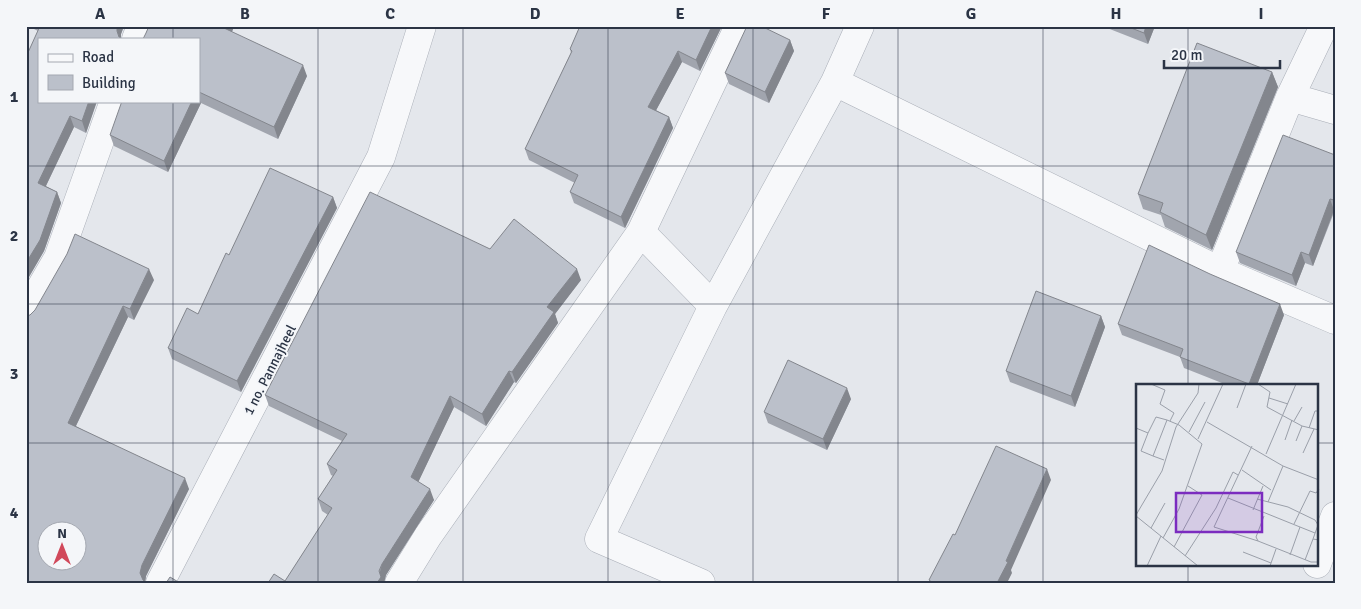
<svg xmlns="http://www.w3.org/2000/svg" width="1361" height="609" viewBox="0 0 1361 609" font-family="Signika,sans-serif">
<rect width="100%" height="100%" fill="#e4e7ec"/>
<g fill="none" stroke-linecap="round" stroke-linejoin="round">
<defs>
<path id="street" d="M136,39L141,26
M835,82L1220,271L1335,320
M1290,97L1335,110
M641,232L713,306
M1220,271L1290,97L1324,26
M26,313L58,258L114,101
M1317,564L1335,516
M160,583L381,157L422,26
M399,583L428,536L641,232L739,26
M701,583L599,539L713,306L835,82L860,26"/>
</defs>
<use href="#street" stroke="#a9aeb7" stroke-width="29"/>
<use href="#street" stroke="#f7f8fa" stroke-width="28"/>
</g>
<path fill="#a1a5ae" d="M28,26H124L121,34V38L122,39H39V101H97L86,133L74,127L46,186L57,192L61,203L44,251L26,282V57L38,31Z
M149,26H234L232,32L307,76L278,139L201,103L168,172L114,146L110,135L199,101V39L146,33Z
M580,26H722L700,71L682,62L656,110L669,117L673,128L625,228L574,203L570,192L575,183L529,160L525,149L571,53L570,49Z
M1102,26H1155L1148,44Z
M790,40L794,51L769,103L729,84L725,73Z
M1272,72L1278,87L1212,250L1165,227L1161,215L1143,209L1138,194Z
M1335,155V210L1313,266L1305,263L1296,286L1240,263L1236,252Z
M333,197L337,208L241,392L172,359L168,348L198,314L229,255Z
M490,249L581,280L555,314L558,323L516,383L514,382L486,426L454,407L418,482L434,500L386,575L384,583H268L285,581L328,515L322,511L318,499L333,476L331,475L327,464L342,441L269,406L265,395Z
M154,280L134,320L128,317L76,426L189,489L146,576L145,582L26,583V316Z
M1284,315L1257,385H1227L1184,368L1180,357L1122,335L1118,324Z
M1101,316L1105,327L1075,407L1010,382L1006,371Z
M851,399L827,450L768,423L764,412Z"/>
<path fill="#83868d" d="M117,26H124L121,34V39H120L117,31Z
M225,26H234V27L228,40L224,28Z
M712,26H722L700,71L696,60Z
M1146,26H1155L1148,44L1144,33Z
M790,40L794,51L769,103L765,92Z
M678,51L682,62L652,118L648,107Z
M303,65L307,76L278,139L274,127Z
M1272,72L1278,87L1212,250L1206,235Z
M199,98L201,103L168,172L164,161L192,101H199Z
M89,101H97L86,133L82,121Z
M70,116L74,127L42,194L38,183Z
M669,117L673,128L625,228L621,217Z
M57,192L61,203L44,251L26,282V263Z
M333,197L337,208L241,392L237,381Z
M1330,199L1334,210L1313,266L1309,255Z
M1301,252L1305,263L1296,286L1292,275Z
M149,269L154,280L134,320L130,309Z
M577,269L581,280L555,314L558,323L516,383L512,372L547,307Z
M1280,304L1284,315L1257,385H1249V384Z
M123,306L128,317L72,434L68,423Z
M1101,316L1105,327L1075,407L1071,396Z
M509,371L514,382L486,426L482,414Z
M847,388L851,399L827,450L823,439Z
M450,396L454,407L415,489L411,477Z
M1047,469L1051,480L1011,570L1012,573L1007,583H997L1006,561Z
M185,478L189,489L146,576L145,583H144L140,573L142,565Z
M430,489L434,500L386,575L384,583H377L382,564Z"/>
<path fill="#bbc0ca" stroke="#83868d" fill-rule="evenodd" d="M40,26H117V31L119,37L122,39H39V101H89L82,121L70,116L38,183L57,192L40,240L26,263V57Z
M149,26H225L224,28L303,65L274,127L199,92V39H143L146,33Z
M580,26H712L696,60L678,51L648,107L669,117L621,217L570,192L578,175L525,149L572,51L570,49Z
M747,26H761L790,40L765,92L725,73Z
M1126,26H1146L1144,33Z
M1197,43L1272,72L1206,235L1160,212L1163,203L1138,194Z
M122,101H192L164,161L110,135Z
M1283,135L1335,155V199L1334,200L1330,199L1309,255L1301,252L1292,275L1236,252Z
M270,168L333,197L237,381L168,348L187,308L198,314L226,253L229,255Z
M370,192L490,249L514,219L577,269L547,307L554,312L512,372L509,371L482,414L450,396L411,477L430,489L382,564L379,571L381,577L377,583H268L274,574L285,581L332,508L318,499L337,470L327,464L347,434L265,395Z
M75,234L149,269L130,309L123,306L68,423L185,478L142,565L140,573L143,580L146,583H26V316L30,315L35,310L67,254ZM48,532H78V562H48Z
M1149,245L1210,274L1280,304L1249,384L1180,357L1183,349L1118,324Z
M1036,291L1101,316L1071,396L1006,371Z
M788,360L847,388L823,439L764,412Z
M996,446L1047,469L1006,561L1008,562L997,583H933L929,580L953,534L955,535Z
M170,577L180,583H166Z"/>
<path fill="none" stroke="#2b3445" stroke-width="1" stroke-opacity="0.55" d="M173,26V39M318,26V583M463,26V583M608,26V583M753,26V583M898,26V583M1043,26V583M1188,26V385M173,101V583M26,166H1335M26,304H1335M26,443H1137M1317,443H1335M1188,565V583"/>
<g text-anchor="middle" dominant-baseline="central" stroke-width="4" stroke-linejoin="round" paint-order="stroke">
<g font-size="14" fill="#2b3445" stroke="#f4f6f9">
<text transform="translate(270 370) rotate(-63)">1 no. Pannajheel</text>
</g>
</g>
<g transform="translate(1136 384)">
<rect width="182" height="182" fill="#e4e7ec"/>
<path fill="none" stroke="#9a9fa9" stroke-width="1" d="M15,0L29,6L24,20L38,29L34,37M122,0L134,8L131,23L166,42L183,46M133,14L152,20M101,24L110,0M158,37L166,23M71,38L147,82L183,96M0,44L12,49L5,67L17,72M173,44L179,27H183M53,48L69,18M12,49L20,33L31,36M62,55L87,0M149,56L156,36M160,57L166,42M116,62L78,143L122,157M167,69L178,45M130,70L160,0M106,86L135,106M92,114L164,143L154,171M121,115L152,123L179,136L182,141L177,155M132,118L147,82M117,126L127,102M0,131L26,87L40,43L62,9L63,0M0,132L62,182M128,132L120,153L122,157L175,178H183M158,140L174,107L180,109L183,105M164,143L179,149M15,144L29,119M27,154L43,125L66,60L43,41L31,36L17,72L28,76M38,163L66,111L52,102M107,168L135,179M49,172L80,124L97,88L102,91M169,176L177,155L183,156M11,182L25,152M134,182L140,165"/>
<path fill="#7b2cbf" fill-opacity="0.15" stroke="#7b2cbf" stroke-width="2.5" d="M40,109H126V148H40Z"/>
<rect width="182" height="182" fill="none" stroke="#2b3445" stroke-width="2.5"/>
</g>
<rect width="1361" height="609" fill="none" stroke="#f4f6f9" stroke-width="55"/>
<rect x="38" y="38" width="162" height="65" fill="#f4f6f9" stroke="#a4a8b1"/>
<rect x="48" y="54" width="25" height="8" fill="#f7f8fa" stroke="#a4a8b1"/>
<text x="82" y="62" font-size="15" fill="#2b3445">Road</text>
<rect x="48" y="75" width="25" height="15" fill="#bbc0ca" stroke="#a4a8b1"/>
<text x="82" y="88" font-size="15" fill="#2b3445">Building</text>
<g transform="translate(62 546)"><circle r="24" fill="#f4f6f9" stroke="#a4a8b1"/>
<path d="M0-4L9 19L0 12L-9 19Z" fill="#d1495b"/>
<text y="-8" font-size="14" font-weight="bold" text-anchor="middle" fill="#2b3445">N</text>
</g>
<path d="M1164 60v8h116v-8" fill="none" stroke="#2b3445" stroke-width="2.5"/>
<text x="1171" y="60" font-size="15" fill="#2b3445" stroke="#f4f6f9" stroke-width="4" paint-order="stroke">20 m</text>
<rect x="28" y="28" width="1306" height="554" fill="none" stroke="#2b3445" stroke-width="2"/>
<g font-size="16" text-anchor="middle" font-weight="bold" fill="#2b3445">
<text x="100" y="19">A</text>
<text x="245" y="19">B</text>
<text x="390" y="19">C</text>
<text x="535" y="19">D</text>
<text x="680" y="19">E</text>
<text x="826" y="19">F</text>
<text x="971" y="19">G</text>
<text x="1116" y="19">H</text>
<text x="1261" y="19">I</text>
<text x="14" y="102">1</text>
<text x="14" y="241">2</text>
<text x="14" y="379">3</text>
<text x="14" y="518">4</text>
</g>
</svg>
